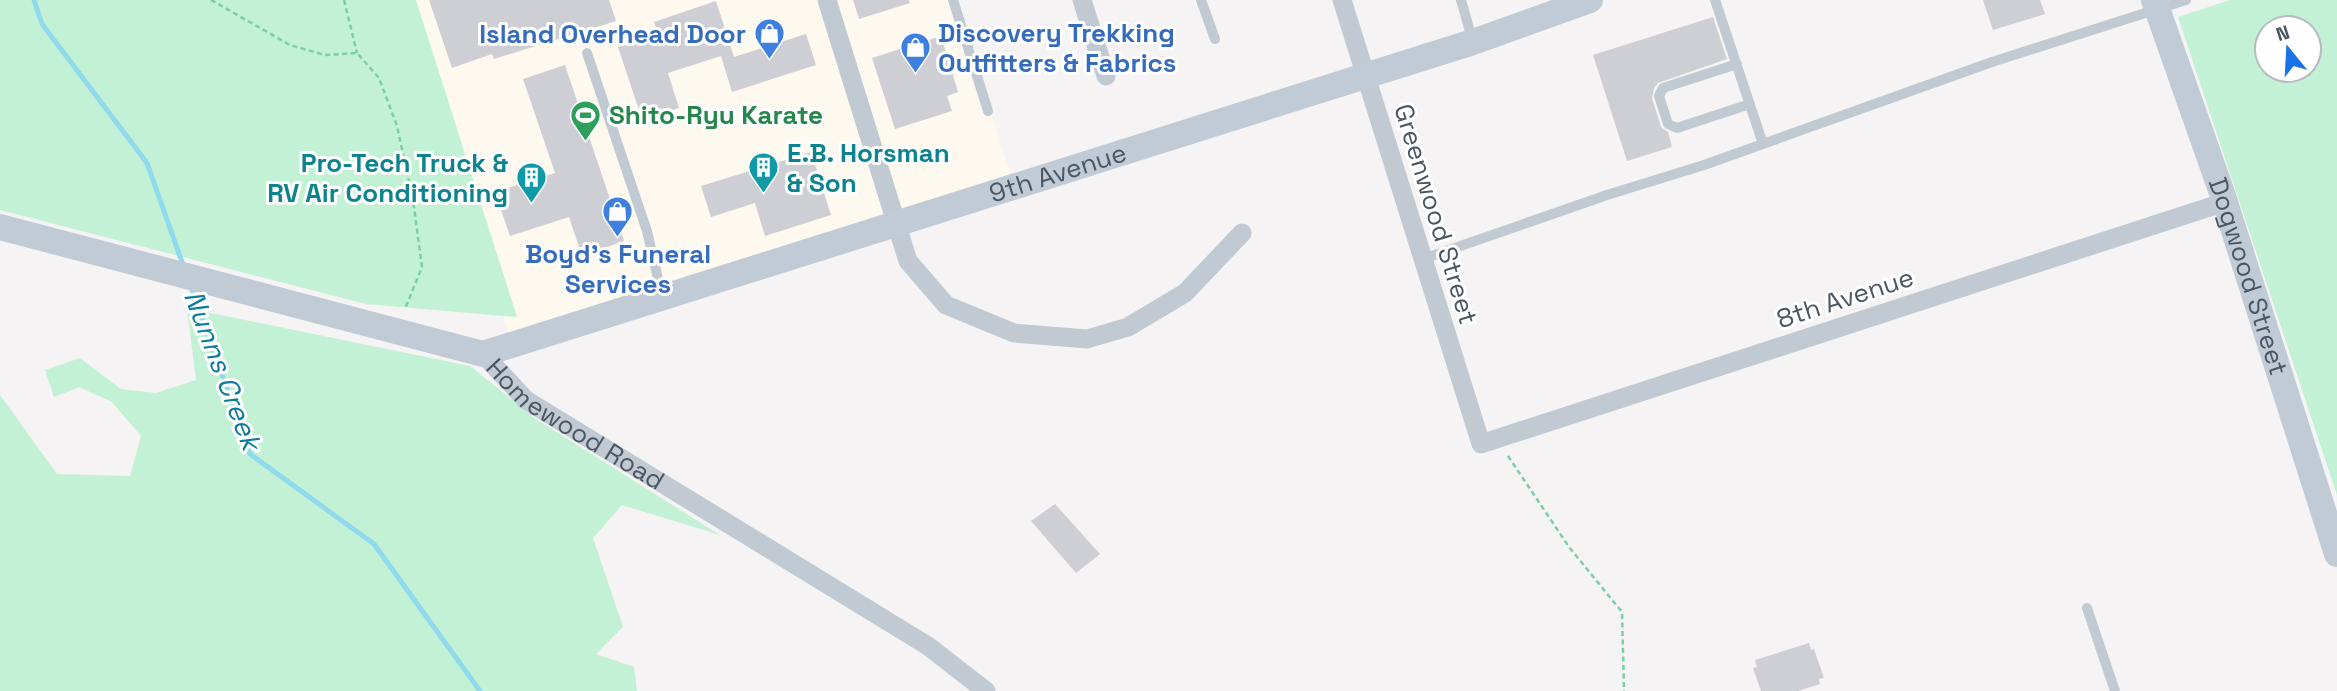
<svg xmlns="http://www.w3.org/2000/svg" width="2337" height="691" viewBox="0 0 2337 691" font-family="'Space Grotesk',sans-serif">
<rect width="100%" height="100%" fill="#f5f3f3"/>
<path fill="#fdf9ef" d="M411,0H955L1014,185L512,345Z"/>
<path fill="#c3f1d5" fill-rule="evenodd" d="M0,0H416L517,317L366,304L0,210Z
M2230,0H2337V495L2178,17ZM2267,28H2309V70H2267Z
M187,308L470,366L536,419L720,535L622,505L593,538L623,627L596,654L634,667L637,691H0V395L57,474L130,476L141,436L112,402L79,387L54,397L45,370L80,358L121,389L156,393L196,380Z"/>
<g fill="none" stroke-linecap="round" stroke-linejoin="round">
<path stroke="#90daee" stroke-width="5" d="M34,0L42,24L147,163L183,265
M191,287L250,454L374,544L480,691"/>
</g>
<path fill="#cdcfd5" d="M429,0H609L616,21L494,59L492,54L452,68Z
M853,0H909L910,3L859,19Z
M1983,0H2040L2045,14L1993,30Z
M716,1L734,57L806,34L816,65L732,92L721,56L668,73L679,108L649,118L640,113L618,47L658,34L654,22Z
M1713,17L1727,59L1658,83L1654,88L1652,98L1661,127L1668,132L1672,147L1627,161L1593,55Z
M941,36L958,92L947,96L952,111L895,129L872,58Z
M565,65L624,241L582,256L569,217L510,236L495,192L555,173L523,79Z
M811,152L831,215L765,236L755,203L711,217L701,186Z
M1055,504L1100,554L1076,573L1031,521Z
M1809,643L1811,650L1814,649L1824,678L1819,679L1820,684L1798,691H1761L1753,668L1757,667L1755,660Z"/>
<g fill="none" stroke-linecap="round" stroke-linejoin="round">
<path stroke="#7ad0a6" stroke-width="2.5" stroke-dasharray="5 3.5" stroke-linecap="butt" d="M211,0L290,45L325,55L357,53L379,78L397,126L413,200L422,267L405,309
M344,0L357,53
M1508,456L1569,547L1622,612L1624,691"/>
<path stroke="#c1cad2" stroke-width="10" d="M953,0L988,111
M1201,0L1215,39
M1461,0L1473,42
M1715,0L1763,144
M587,53L647,231L662,296
M1737,64L1663,88L1659,96L1668,124L1677,128L1750,104
M1423,259L1607,195L1704,165L1992,62L2186,0
M2087,608L2115,691"/>
<g stroke="#c1cad2" stroke-width="19">
<path d="M827,0L908,261L946,305L1014,333L1087,339L1128,327L1185,293L1242,233"/>
<path d="M1082,0L1106,76"/>
<path d="M1342,0L1481,444L2225,202"/>
<path id="s1" d="M483,354L526,400L928,646L986,691"/>
</g>
<g stroke="#c1cbd6" stroke-width="26">
<path id="s2" d="M2154,0L2222,193L2337,554"/>
<path id="s3" d="M0,227L483,354L1473,42L1590,0"/>
</g>
</g>
<defs>
<symbol id="shop-pin" viewBox="-11 -11 22 30"><path d="M0 17L-7.5 6A9.5 9.5 0 1 1 7.5 6Z" fill="#3f7fe0" stroke="#fff"/><path d="M-5-2.5h2.3a2.7 3.5 0 0 1 5.4 0H5L5.5 6h-11ZM-1.5-2.5h3a1.5 2.3 0 0 0-3 0Z" fill="#fff"/></symbol>
<symbol id="stadium-pin" viewBox="-11 -11 22 30"><path d="M0 17L-7.5 6A9.5 9.5 0 1 1 7.5 6Z" fill="#2e9e5b" stroke="#fff"/><path d="M0-5a6.5 5 0 1 0 0 10a6.5 5 0 1 0 0-10ZM-3.5-1.8h7v3.6h-7Z" fill="#fff"/></symbol>
<symbol id="building-pin" viewBox="-11 -11 22 30"><path d="M0 17L-7.5 6A9.5 9.5 0 1 1 7.5 6Z" fill="#0f9aa8" stroke="#fff"/><path d="M-4-6H4V6H1V3H-1V6H-4ZM-2.5-4.3h1.7v1.8h-1.7ZM.8-4.3h1.7v1.8H.8ZM-2.5-1h1.7V.8h-1.7ZM.8-1h1.7V.8H.8Z" fill="#fff"/></symbol>
</defs>
<g fill-rule="evenodd">
<use href="#shop-pin" x="752" y="16" width="35" height="47"/>
<use href="#shop-pin" x="898" y="30" width="35" height="47"/>
<use href="#stadium-pin" x="568" y="98" width="35" height="47"/>
<use href="#building-pin" x="746" y="150" width="35" height="47"/>
<use href="#building-pin" x="514" y="160" width="35" height="47"/>
<use href="#shop-pin" x="600" y="194" width="35" height="47"/>
</g>
<g text-anchor="middle" dominant-baseline="central" stroke-width="6" stroke-linejoin="round" paint-order="stroke">
<g font-size="26" font-weight="bold" fill="#366cbe" stroke="#fff" text-anchor="start">
<text x="938" y="33">Discovery Trekking<tspan x="938" dy="30">Outfitters &amp; Fabrics</tspan></text>
<text x="746" y="34" text-anchor="end">Island Overhead Door</text>
<text x="618" y="254" text-anchor="middle">Boyd's Funeral<tspan x="618" dy="30">Services</tspan></text>
</g>
<g font-size="26" font-weight="bold" fill="#27864d" stroke="#fff" text-anchor="start">
<text x="609" y="115">Shito-Ryu Karate</text>
</g>
<g font-size="26" font-weight="bold" fill="#0d838f" stroke="#fff" text-anchor="start">
<text x="787" y="153">E.B. Horsman<tspan x="787" dy="30">&amp; Son</tspan></text>
<text x="508" y="163" text-anchor="end">Pro-Tech Truck &amp;<tspan x="508" dy="30">RV Air Conditioning</tspan></text>
</g>
<g font-size="26" fill="#4a5661" stroke="#fff">
<text stroke="none"><textPath href="#s3" startOffset="1102">9th Avenue</textPath></text>
<text transform="translate(1436 214) rotate(73)">Greenwood Street</text>
<text stroke="none"><textPath href="#s2" startOffset="292">Dogwood Street</textPath></text>
<text transform="translate(1845 298) rotate(-18)">8th Avenue</text>
<text stroke="none"><textPath href="#s1" startOffset="117">Homewood Road</textPath></text>
</g>
<g font-size="28" font-style="italic" fill="#0c7c9b" stroke="#fff">
<text transform="translate(223 370) rotate(69)">Nunns Creek</text>
</g>
</g>
<g transform="translate(2288 49) rotate(342)"><circle r="33" fill="#ffffff" stroke="#b7bbc0" stroke-width="2"/>
<path d="M0-5L12 26L0 18L-12 26Z" fill="#1a73e8"/>
<text y="-10" font-size="19" font-weight="bold" text-anchor="middle" fill="#4a5661">N</text>
</g>
</svg>
